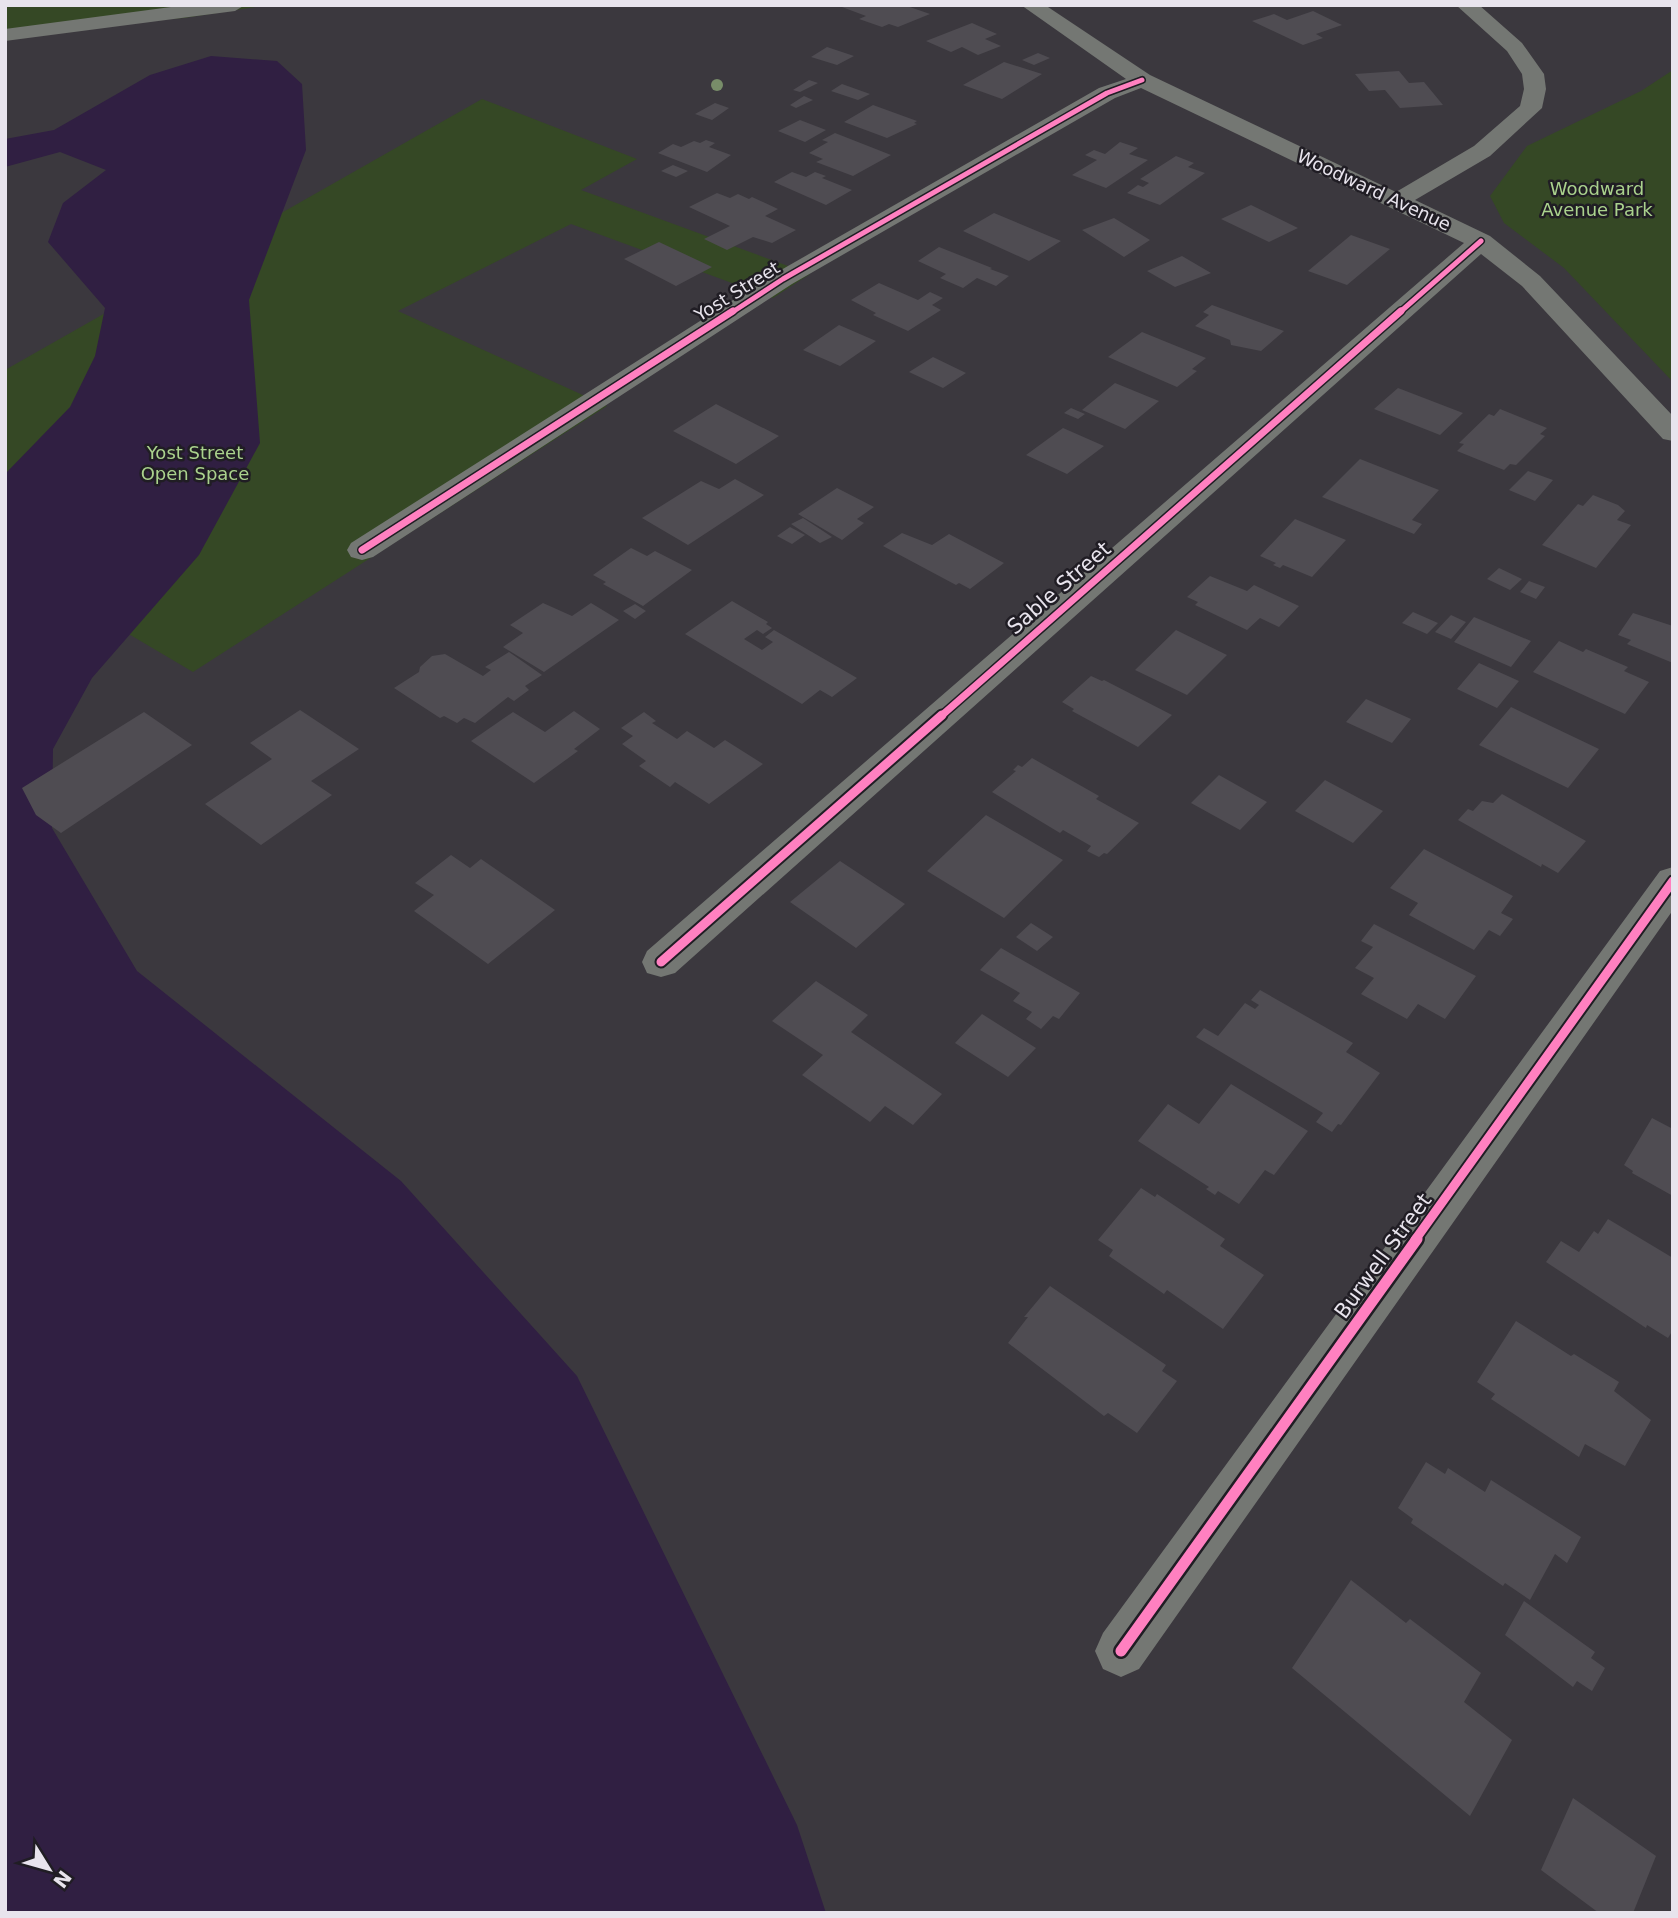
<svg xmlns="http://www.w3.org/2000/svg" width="1678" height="1918" viewBox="0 0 1678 1918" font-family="'DejaVu Sans',sans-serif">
<rect width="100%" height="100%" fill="#3b383e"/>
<path fill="#354825" d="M5,5H269L184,18L5,30Z
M1673,70V382L1564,268L1504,223L1490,196L1527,146L1641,91Z
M482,99L637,159L581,190L810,274L773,298L571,224L398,311L607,406L193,672L5,561V370Z"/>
<path fill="#301f42" d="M211,56L277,61L302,84L306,150L249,300L260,443L199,555L92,678L53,749L52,828L137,971L401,1181L577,1376L797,1825L826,1913H5V474L70,407L95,356L105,308L48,242L63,203L106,170L60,152L5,167V139L54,130L150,75Z"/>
<path fill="#4f4c52" d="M845,5H904L930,14L898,27L889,24L882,27L859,19L866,16L842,7Z
M1313,11L1342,25L1316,34L1323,38L1303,45L1252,21L1274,14L1287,20Z
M972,23L997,34L985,39L1001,46L978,55L962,47L951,52L926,41Z
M827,47L854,56L837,65L811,57Z
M1038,53L1050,58L1034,65L1022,60Z
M1004,62L1042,74L1002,99L963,85Z
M1399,71L1409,83L1424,82L1443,105L1400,108L1385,90L1369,91L1355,74Z
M809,80L818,83L800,92L793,90Z
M842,84L870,94L858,100L831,91Z
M804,96L813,100L796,108L790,105Z
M715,103L729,108L712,120L695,114Z
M873,105L917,121L914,123L917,124L887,138L844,122Z
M800,120L826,130L805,142L778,131Z
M835,133L891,155L853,176L816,162L823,159L809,153L828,142L822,140Z
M706,140L715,143L709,147L731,155L707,172L658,153L673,144L681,147L694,141L700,143Z
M1120,142L1138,148L1129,154L1148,160L1106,188L1072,175L1097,160L1085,155L1094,150L1105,154Z
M1176,156L1194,163L1188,167L1205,173L1160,205L1127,193L1138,185L1143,187L1149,183L1140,179Z
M673,165L688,171L676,177L661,171Z
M792,172L806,177L815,172L826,176L822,178L852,190L826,205L774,182Z
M717,193L730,198L738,194L749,199L752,197L778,209L765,216L796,230L772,243L753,237L727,250L704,239L730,226L689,207Z
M1251,205L1298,228L1269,242L1221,219Z
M994,213L1061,241L1029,261L963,231Z
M1114,218L1150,240L1124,257L1082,230Z
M1351,235L1390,249L1347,285L1308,271Z
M659,242L712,267L676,286L624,259Z
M939,247L992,268L990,269L1009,276L996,286L977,278L963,288L940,278L946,274L918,261Z
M1182,256L1211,273L1175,287L1147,271Z
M879,283L918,300L930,292L943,298L932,305L941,310L908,331L873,315L876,313L851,300Z
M1212,305L1284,331L1261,351L1231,345L1230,340L1195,326L1209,315L1203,312Z
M839,325L876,341L840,366L803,350Z
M1142,332L1164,341L1206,358L1192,369L1197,371L1177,387L1108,357Z
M933,357L966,373L943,388L909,372Z
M1115,383L1159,401L1125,429L1082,410Z
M1398,388L1463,413L1440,435L1374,409Z
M716,404L779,436L736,464L673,431Z
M1071,408L1085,414L1078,419L1064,413Z
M1500,409L1547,428L1540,434L1545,436L1516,465L1510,464L1504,470L1457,451L1464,444L1459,443L1489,414L1494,416Z
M1063,428L1104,446L1067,474L1026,455Z
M1360,459L1439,490L1412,520L1422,524L1414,534L1322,497Z
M1528,471L1553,480L1535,501L1509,490Z
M735,479L764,495L688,545L642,518L701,481L719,489Z
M837,488L874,507L857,519L864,523L842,540L798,514Z
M1593,495L1618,505L1625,511L1617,520L1631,525L1596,568L1542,545L1578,504L1583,506Z
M803,518L820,529L832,537L820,543L791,524Z
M1295,519L1346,540L1312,577L1283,565L1280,568L1273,565L1276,563L1260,556Z
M790,527L805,535L792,544L777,536Z
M902,533L932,545L949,534L1004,563L970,589L959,583L956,585L883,546Z
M631,548L647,556L655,551L692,570L643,606L603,584L606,582L593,575Z
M1499,568L1522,579L1510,590L1487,579Z
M1210,576L1247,591L1254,585L1299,606L1279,627L1260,618L1247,630L1195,605L1198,602L1187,597Z
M1529,581L1545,587L1536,599L1520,592Z
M732,601L768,622L766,624L772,628L763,634L757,630L744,639L762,650L773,642L765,637L774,630L857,678L832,697L820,690L802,704L685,634Z
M543,603L572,616L591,603L619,620L544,672L503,647L523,633L510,625Z
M635,604L646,611L635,619L623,611Z
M1413,612L1438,623L1427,634L1402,623Z
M1633,613L1673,626V663L1627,644L1631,640L1618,635Z
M1451,615L1466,622L1451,639L1435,632Z
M1474,617L1531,641L1511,667L1454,642Z
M1176,630L1227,655L1187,695L1135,670Z
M1559,641L1583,652L1586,649L1628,667L1624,671L1649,682L1625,714L1533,672Z
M509,652L542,675L525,686L529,690L514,701L508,697L475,723L464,718L457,723L444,716L440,718L394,688L419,672L420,667L432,656L445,654L483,676L491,670L485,667Z
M1479,663L1519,681L1497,708L1457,689Z
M1091,676L1102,681L1104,680L1172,715L1138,747L1072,711L1074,709L1062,702Z
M1366,699L1411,719L1392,743L1346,722Z
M1511,707L1599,749L1568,788L1479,745Z
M300,710L359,749L311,781L332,795L261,845L205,804L272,759L250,743Z
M574,711L600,729L574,749L578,751L534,783L471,741L513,712L545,732Z
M144,712L192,745L61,833L36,815L22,788Z
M644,712L656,721L652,723L677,739L687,731L714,748L725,740L763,764L709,804L675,782L670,787L639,766L646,761L622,744L633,736L621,728Z
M1032,758L1099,796L1096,799L1139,823L1107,854L1104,853L1099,857L1087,851L1091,846L1063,830L1060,833L992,792L1016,771L1013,770L1018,765L1022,767Z
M1219,775L1267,802L1240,830L1191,803Z
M1325,780L1383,811L1353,843L1295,811Z
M1502,794L1586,841L1558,873L1542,864L1541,867L1458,820L1468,809L1473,811L1482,801L1493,803Z
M986,815L1063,860L1004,918L927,871Z
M1424,849L1513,896L1501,913L1513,919L1500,936L1489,930L1474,950L1409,915L1418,903L1390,888Z
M451,855L470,868L481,859L555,910L488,964L414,911L434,895L415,883Z
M840,861L905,904L856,948L790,902Z
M1031,923L1053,937L1037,951L1016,937Z
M1374,924L1476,976L1445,1019L1418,1004L1407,1019L1361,994L1374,978L1355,968L1373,947L1361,941Z
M1001,948L1080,993L1059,1019L1053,1016L1041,1029L1026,1019L1032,1012L1013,1001L1020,993L980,970Z
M816,981L868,1015L851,1032L942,1094L913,1125L885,1106L870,1122L802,1075L823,1055L772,1021Z
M1260,990L1353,1043L1346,1052L1380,1073L1341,1125L1338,1124L1332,1132L1316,1122L1323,1113L1196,1037L1204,1028L1218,1036L1245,1003L1255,1009L1259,1005L1251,1000Z
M982,1014L1036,1048L1008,1077L955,1043Z
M1231,1084L1308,1131L1274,1175L1265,1170L1239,1204L1218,1191L1215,1195L1206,1189L1209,1187L1138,1141L1168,1104L1199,1124Z
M1652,1118L1673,1129V1196L1632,1173L1633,1171L1624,1165Z
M1141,1188L1155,1197L1157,1194L1225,1239L1220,1246L1264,1275L1223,1329L1167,1290L1164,1294L1109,1256L1113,1250L1098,1240Z
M1608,1219L1673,1258V1330L1668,1338L1647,1325L1646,1328L1546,1262L1561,1241L1579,1252L1594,1231L1598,1234Z
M1050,1286L1166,1365L1162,1371L1177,1381L1137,1433L1108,1413L1104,1416L1008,1343L1028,1317H1024Z
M1516,1321L1571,1356L1574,1354L1619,1382L1614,1391L1651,1420L1625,1466L1585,1444L1579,1457L1491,1399L1495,1394L1477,1382Z
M1426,1462L1445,1474L1448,1468L1485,1492L1491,1480L1581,1537L1567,1563L1555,1554L1530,1600L1505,1583L1503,1586L1411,1523L1413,1519L1398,1508Z
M1351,1580L1406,1623L1410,1619L1481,1673L1464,1702L1512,1740L1470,1816L1292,1668Z
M1524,1601L1595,1652L1591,1658L1605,1668L1592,1691L1577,1681L1573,1687L1505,1635Z
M1573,1798L1656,1856L1633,1913H1599L1541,1870Z"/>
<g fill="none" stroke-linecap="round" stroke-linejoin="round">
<path fill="#747773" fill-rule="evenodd" d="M186,5H245L235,11L5,41V29Z
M1021,5H1045L1150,75L1396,192L1474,146L1520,106L1524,89L1522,74L1507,51L1456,5H1479L1522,43L1544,74L1546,89L1542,108L1490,156L1415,200L1490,236L1540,276L1673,416V441L1663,439L1522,286L1481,254L675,973L661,977L647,973L642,962L647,951L1464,243L1141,88L1115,98L792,284L373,557L362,560L351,557L347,550L351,543L774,274L1099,88L1126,79Z
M1673,867V910L1139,1669L1121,1677L1103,1669L1095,1651L1103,1633L1660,871Z"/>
<defs>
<path id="cycleway-far3" d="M731,313L783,279L1107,93L1142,80
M1399,313L1481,241"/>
<path id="cycleway-far2" d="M362,550L733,311
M940,717L1401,311"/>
<path id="cycleway-far1" d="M661,962L942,715
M1415,1240L1673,881"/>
<path id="cycleway" d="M1121,1651L1417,1239"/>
</defs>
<use href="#cycleway-far3" stroke="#201d24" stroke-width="8"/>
<use href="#cycleway-far2" stroke="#201d24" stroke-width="10"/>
<use href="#cycleway-far1" stroke="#201d24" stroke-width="13"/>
<use href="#cycleway" stroke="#201d24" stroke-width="16"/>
<use href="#cycleway-far3" stroke="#ff80c0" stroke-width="5"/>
<use href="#cycleway-far2" stroke="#ff80c0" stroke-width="7"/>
<use href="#cycleway-far1" stroke="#ff80c0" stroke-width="9"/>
<use href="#cycleway" stroke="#ff80c0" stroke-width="11"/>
</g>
<circle fill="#788d69" cx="717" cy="85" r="6"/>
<g text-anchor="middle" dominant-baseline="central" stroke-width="5" stroke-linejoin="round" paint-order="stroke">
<g font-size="18" fill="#aad28d" stroke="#201d24">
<text x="1597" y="188">Woodward<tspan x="1597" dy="21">Avenue Park</tspan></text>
<text x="195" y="452">Yost Street<tspan x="195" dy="21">Open Space</tspan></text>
</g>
<g font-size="18" fill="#e8e4ed" stroke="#201d24">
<text transform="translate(1374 190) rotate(25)">Woodward Avenue</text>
<text transform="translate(737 291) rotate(-32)">Yost Street</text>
</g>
<g font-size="21" fill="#e8e4ed" stroke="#201d24">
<text transform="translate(1059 588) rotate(-41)">Sable Street</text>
<text transform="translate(1383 1256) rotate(-54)">Burwell Street</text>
</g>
</g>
<rect width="1678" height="1918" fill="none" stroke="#e8e4ed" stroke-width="14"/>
<g transform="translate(49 1869) rotate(127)" stroke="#201d24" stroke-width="5" paint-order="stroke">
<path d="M0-5L12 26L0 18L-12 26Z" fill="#e8e4ed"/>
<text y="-10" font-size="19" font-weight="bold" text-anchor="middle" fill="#e8e4ed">N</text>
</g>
</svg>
